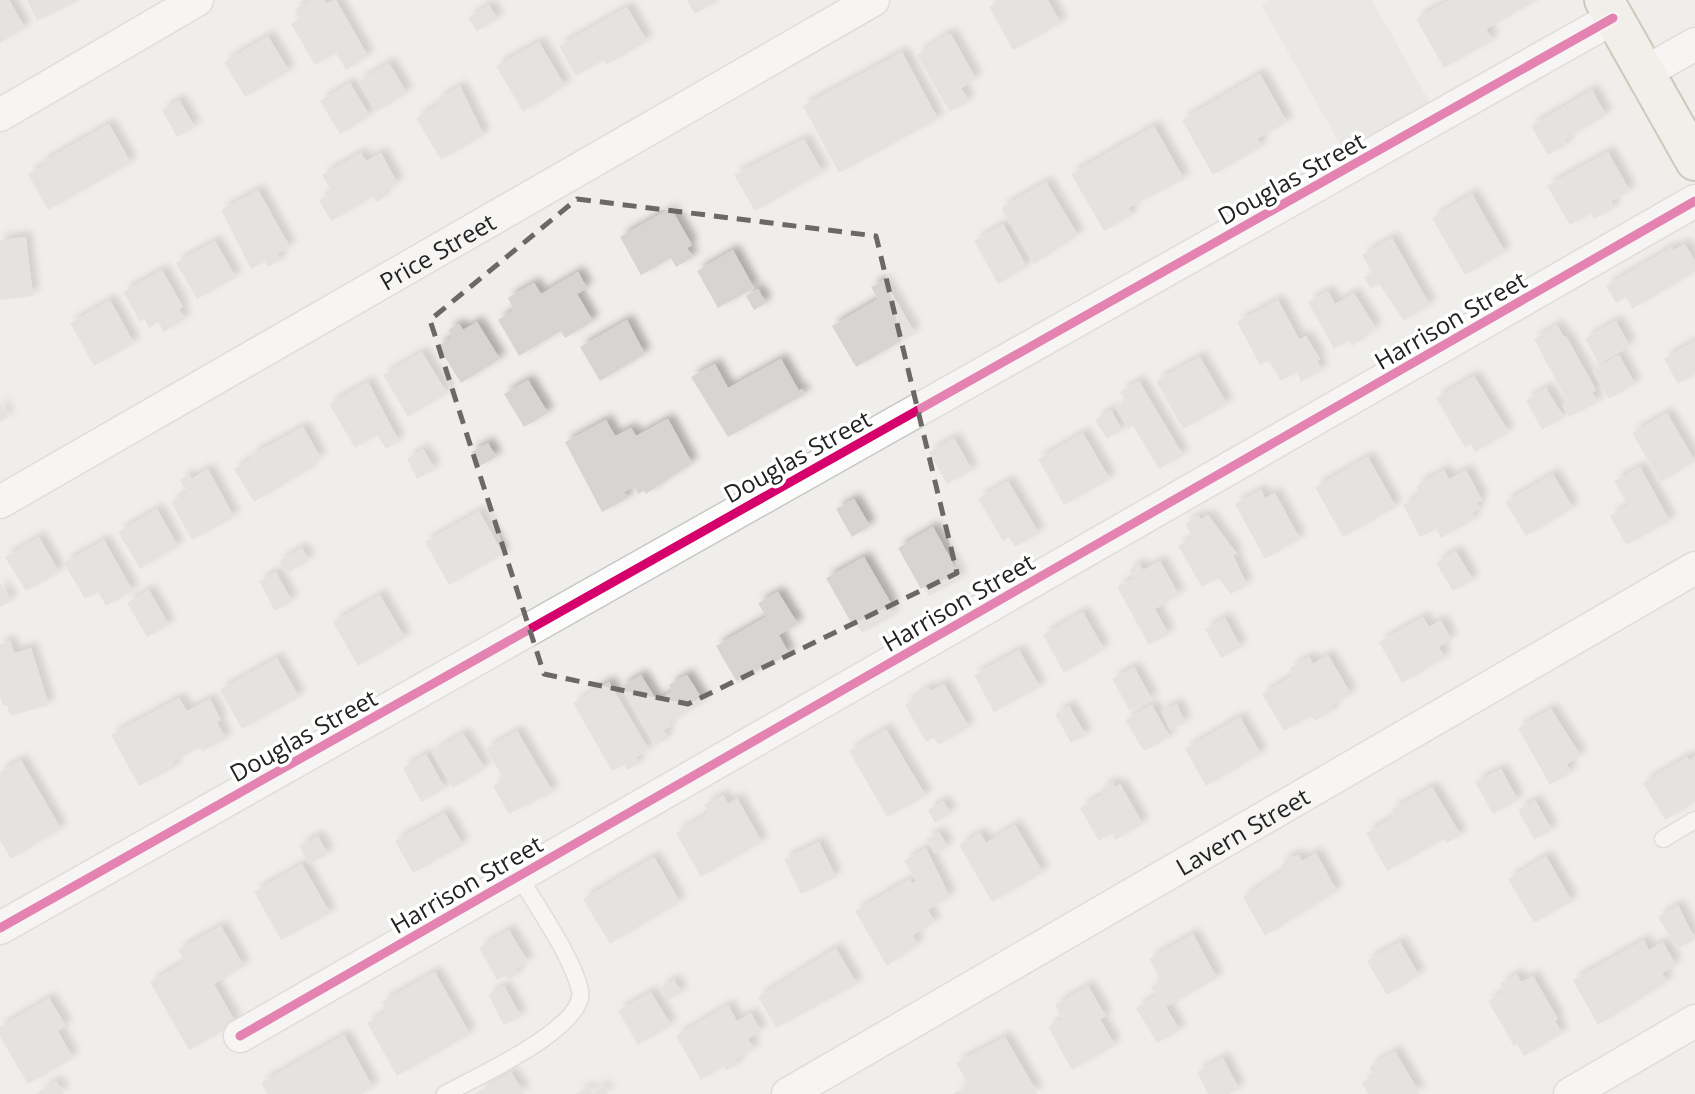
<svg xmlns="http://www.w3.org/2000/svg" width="1695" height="1094" viewBox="0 0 1695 1094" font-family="'Open Sans',sans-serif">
<defs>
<filter id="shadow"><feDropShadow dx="6" dy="-6" stdDeviation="3.5" flood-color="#0004"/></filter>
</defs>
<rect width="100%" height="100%" fill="#f0eeeb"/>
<path fill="#e0dfde" d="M1269,0H1372L1438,117L1352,166L1261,4Z"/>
<path fill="#d7d4d2" filter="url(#shadow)" d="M0,0H9L25,28L0,43Z
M27,0H79L37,21Z
M311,0H324L326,3L336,0L368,56L346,70L336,53L315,65L291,24L300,19L294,10Z
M687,0H719L695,14Z
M1001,0H1048L1061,23L1013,50L989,7Z
M1449,0H1530L1532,3L1486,29L1493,40L1444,68L1416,19Z
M489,5L498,19L477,31L468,18Z
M627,7L647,41L606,65L603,60L576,76L559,46Z
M951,34L976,79L961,88L969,101L950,112L917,55L944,36Z
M268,36L289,71L245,97L224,62Z
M539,42L565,86L523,112L496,66Z
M902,52L938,119L839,173L803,106Z
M389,63L407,93L376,112L358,82Z
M1260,74L1287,122L1257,139L1262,146L1213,175L1182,120Z
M350,83L370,116L340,134L320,101Z
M460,86L484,135L441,160L416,118L440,104L437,100Z
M1592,90L1606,115L1565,139L1567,144L1548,155L1531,126Z
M179,100L195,127L177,137L162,110Z
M109,124L131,163L48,210L28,174L42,166L41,163Z
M1154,126L1184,179L1128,208L1132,215L1104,231L1071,174Z
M804,139L823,172L755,211L734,175Z
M1608,152L1630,191L1611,201L1614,208L1594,219L1591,213L1570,225L1547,186Z
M361,153L366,161L381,153L398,184L383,192L385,197L377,202L373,197L331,221L319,200L332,193L322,175Z
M1046,182L1078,235L1034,264L1001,208Z
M258,190L290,247L277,254L281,260L268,267L265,261L251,269L221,210Z
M1472,194L1505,252L1465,275L1432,218Z
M671,208L692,245L687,248L693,257L676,267L671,258L641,275L620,237Z
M1003,224L1027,267L998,284L974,241Z
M26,237L33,296L0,300V240Z
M1392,238L1430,305L1404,321L1379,284L1371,289L1364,277L1372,272L1362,255Z
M215,241L236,277L197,299L176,263Z
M1685,244L1695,261V269L1688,276L1632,309L1626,297L1616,303L1606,286L1672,247L1673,250Z
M733,250L754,288L718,308L697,271Z
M162,270L183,307L179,309L185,319L164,332L158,322L149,328L145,319L140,322L123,292Z
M578,272L587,288L577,294L593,321L565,338L561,331L519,356L498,320L514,310L508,298L534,283L541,294Z
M884,280L915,333L856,367L832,326L878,299L871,287Z
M758,289L766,303L754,310L746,296Z
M1328,291L1335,304L1354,293L1376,328L1352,346L1349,340L1334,349L1308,302Z
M110,300L134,343L94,366L70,323Z
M1278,300L1299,339L1306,336L1320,359L1317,361L1322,370L1301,382L1297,372L1281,381L1271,364L1267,361L1260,365L1237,322Z
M627,320L645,354L600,381L580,347Z
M1616,321L1630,346L1599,364L1585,339Z
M477,322L500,359L461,383L438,346L452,337L448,330L459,324L463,330Z
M1557,325L1564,337L1566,336L1596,390L1592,393L1598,402L1569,417L1562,405L1567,401L1534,339Z
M1695,341V374L1678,384L1664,359Z
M422,352L447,393L408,417L383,375Z
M1619,355L1635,384L1609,399L1592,370Z
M1200,357L1227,404L1183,429L1156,381Z
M781,359L799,391L802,389L805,394L728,437L691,377L715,364L728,388Z
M1474,376L1509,432L1475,452L1471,444L1465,448L1436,398Z
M528,380L548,413L524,427L504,394Z
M1139,381L1183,455L1159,469L1133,426L1128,429L1116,408L1126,401L1120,392Z
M368,382L399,441L386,449L377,435L355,448L329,404Z
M1546,388L1564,417L1542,430L1526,400Z
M0,402L8,417L0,422Z
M1111,410L1122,430L1107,439L1095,420Z
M1667,413L1695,461L1661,482L1632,433Z
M668,419L692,463L646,494L644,491L638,494L635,487L624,492L628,498L602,512L565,442L606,420L615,436L631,428L636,436Z
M303,427L321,458L309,465L311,468L254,502L234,469L253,458L251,455Z
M1083,433L1110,479L1064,505L1038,459Z
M954,438L972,470L947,484L929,452Z
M488,443L496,457L478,467L471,452Z
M423,449L435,469L417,479L407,459Z
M1368,457L1396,507L1343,537L1315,487Z
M1640,467L1670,521L1626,545L1610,516L1628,506L1614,481Z
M208,469L234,517L192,540L171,502L187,493L180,480L189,475L191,479Z
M1444,470L1449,479L1466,470L1482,500L1477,503L1480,509L1472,513L1475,519L1441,538L1436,529L1420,537L1403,505L1420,495L1416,486Z
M1553,474L1573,508L1526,536L1505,502Z
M1008,481L1039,533L1015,547L1009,537L1003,541L978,499Z
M1261,490L1265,498L1275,493L1300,539L1265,559L1235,504Z
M854,499L870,526L852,537L836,509Z
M157,509L178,546L140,569L118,532Z
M479,511L503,554L449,585L425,542Z
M1208,515L1237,554L1233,555L1247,585L1231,594L1218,578L1202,587L1178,546L1193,537L1185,524L1198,516L1201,519Z
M933,527L961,578L929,596L924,587L921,589L898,548Z
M39,537L59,572L26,591L5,557Z
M104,540L133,591L106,606L98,592L85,599L64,563Z
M302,548L309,560L286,574L279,561Z
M1456,551L1473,580L1453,591L1436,563Z
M864,557L892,605L888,606L894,615L862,633L857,625L853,626L826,578Z
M1160,561L1179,595L1155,609L1169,634L1149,645L1117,587L1134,578L1129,570L1139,564L1143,570Z
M276,572L292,601L275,611L259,581Z
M0,583L11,601L0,607Z
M149,590L169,625L147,637L127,603Z
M778,592L798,624L779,635L789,654L738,684L716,646L766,617L758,603Z
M380,595L405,638L358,666L333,622Z
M1083,612L1104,649L1064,673L1043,635Z
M1423,617L1429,627L1441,620L1451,639L1439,647L1445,658L1402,683L1379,642Z
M1225,618L1241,647L1221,658L1205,629Z
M10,641L14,653L31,648L49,705L10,716L7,705L3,706L0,697V644Z
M1019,650L1040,687L994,712L974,675Z
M1328,655L1351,694L1331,706L1333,711L1315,721L1311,716L1284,731L1262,694L1294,675L1290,668L1309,657L1313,664Z
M277,658L299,697L242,729L220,690Z
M1134,667L1152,699L1130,711L1112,679Z
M641,675L657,701L673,691L669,685L687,675L704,702L669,723L671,726L664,730L668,738L655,746L621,687Z
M609,682L649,750L636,757L639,763L628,770L624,765L612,771L573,703Z
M944,684L969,727L938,745L934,737L926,742L905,705L928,687L930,691Z
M179,698L187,711L210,699L221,720L217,722L226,739L202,752L200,747L172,762L175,767L139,786L111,735Z
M1177,704L1185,723L1170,730L1161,711Z
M1152,705L1170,737L1144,751L1125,720Z
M1069,706L1086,735L1071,743L1055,714Z
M1551,709L1581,756L1567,764L1571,772L1550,785L1518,728Z
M1240,717L1261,754L1206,786L1185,749Z
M886,729L926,796L887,817L849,751Z
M517,731L553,792L509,814L493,786L504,780L486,749Z
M463,733L485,768L453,788L432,753Z
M426,754L445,788L421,802L403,768Z
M1695,756V802L1665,820L1643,783L1687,757L1689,760Z
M21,760L61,829L11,859L0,840V772Z
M1501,769L1518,800L1493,814L1475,782Z
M1113,782L1115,787L1120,784L1143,824L1115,840L1112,833L1099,841L1080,808L1103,794L1100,790Z
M1432,787L1461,835L1447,843L1444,839L1387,871L1366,833L1395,817L1391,810Z
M723,795L728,804L737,798L762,842L701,877L676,833L709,813L704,805Z
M1535,800L1552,830L1534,840L1518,810Z
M943,801L951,813L935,823L928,810Z
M445,813L463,845L413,873L395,841Z
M1015,825L1043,872L992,902L959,845L980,833L986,843Z
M939,832L948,847L935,854L926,839Z
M318,836L328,854L309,864L299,846Z
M819,842L836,877L801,894L784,859Z
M926,848L950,897L928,910L935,922L913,935L918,944L887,966L855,911L910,879L912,883L916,881L904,861Z
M1316,853L1337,891L1265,936L1243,897L1283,871L1280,866L1285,863L1283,860L1299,855L1302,861Z
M1546,856L1572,901L1534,923L1508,879Z
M654,857L680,902L610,944L583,899Z
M302,864L330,913L281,940L254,892Z
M1678,905L1695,939L1677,949L1658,917Z
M221,926L244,966L214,984L236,1023L189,1050L150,982L185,962L178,950Z
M509,930L528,962L516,969L518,974L508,980L505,976L497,980L479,948Z
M1193,934L1217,978L1166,1007L1180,1030L1157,1043L1136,1008L1156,996L1151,987L1161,981L1149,959Z
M1644,940L1649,950L1663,942L1676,965L1662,973L1667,982L1598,1025L1573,980Z
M1400,942L1419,975L1387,995L1367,961Z
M836,948L857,984L776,1028L758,997Z
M435,972L470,1034L397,1076L367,1023L387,1011L382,1002Z
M1517,974L1521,982L1533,976L1558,1019L1555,1021L1562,1033L1524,1056L1517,1044L1514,1046L1488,1001L1504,992L1500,984Z
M674,980L682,992L667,1001L660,988Z
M504,986L521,1016L504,1025L488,995Z
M1088,986L1106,1016L1100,1019L1115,1045L1072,1070L1048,1027L1062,1019L1055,1005Z
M651,992L671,1025L638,1045L618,1011Z
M49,998L66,1026L58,1031L73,1058L28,1084L0,1037V1027Z
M728,1005L737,1021L751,1013L761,1031L748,1039L754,1049L735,1060L738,1064L726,1071L724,1066L701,1080L676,1036Z
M344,1035L373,1087L362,1094H267L261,1083Z
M1005,1037L1038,1094H953L969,1085L956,1063Z
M1395,1051L1420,1094H1368L1362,1083L1374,1076L1369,1067Z
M1223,1058L1239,1089L1230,1094H1208L1197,1072Z
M511,1072L525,1094H475Z
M56,1081L64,1094H36Z
M604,1086L608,1094H575L588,1087L592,1093Z"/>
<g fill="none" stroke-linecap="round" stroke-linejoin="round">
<defs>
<path id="service" d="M1663,839L1695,820
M445,1094C474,1078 588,1027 580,990C572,956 537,907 519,876"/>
<g id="minor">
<path d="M1644,73L1695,44"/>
<path d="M0,115L197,0"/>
<path id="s1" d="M0,502L873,0"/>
<path d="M0,928L1613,18"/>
<path d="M240,1036L1695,201"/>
<path id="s2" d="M788,1094L1695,568"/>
<path d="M1570,1094L1695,1021"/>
</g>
<path id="primary" d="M1604,0L1695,161"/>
</defs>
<use href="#service" stroke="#c9c8c7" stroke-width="19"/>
<use href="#minor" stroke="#c9c8c7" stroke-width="35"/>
<use href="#primary" stroke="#a79c86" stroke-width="42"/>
<use href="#service" stroke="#fdfcfc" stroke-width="16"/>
<use href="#minor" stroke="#fdfcfc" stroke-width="32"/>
<use href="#primary" stroke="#f3ede7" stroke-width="38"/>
<defs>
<path id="cycleway" d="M0,928L1613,18
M240,1036L1695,201"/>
</defs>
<use href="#cycleway" stroke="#fff" stroke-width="13"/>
<use href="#cycleway" stroke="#d6006c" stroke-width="9"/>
</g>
<path d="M0 0H1695V1094H0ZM577,199L876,236L957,573L688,704L544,674L430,320Z" fill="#f0eeeb" fill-opacity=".55" fill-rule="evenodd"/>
<path fill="none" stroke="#6a6968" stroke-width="5" stroke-dasharray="14 9" stroke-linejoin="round" d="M577,199L876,236L957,573L688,704L544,674L430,320Z"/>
<g text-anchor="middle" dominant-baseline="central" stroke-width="7" stroke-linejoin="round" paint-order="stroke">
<g font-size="24" fill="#222" stroke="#fff">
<text transform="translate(1291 178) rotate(-29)">Douglas Street</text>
<text stroke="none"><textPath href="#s1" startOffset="504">Price Street</textPath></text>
<text transform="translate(1450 320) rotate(-30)">Harrison Street</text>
<text transform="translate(797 456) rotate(-29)">Douglas Street</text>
<text transform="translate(958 602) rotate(-30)">Harrison Street</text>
<text transform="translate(303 735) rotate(-29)">Douglas Street</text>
<text stroke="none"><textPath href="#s2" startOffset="525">Lavern Street</textPath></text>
<text transform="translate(466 884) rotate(-30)">Harrison Street</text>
</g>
</g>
</svg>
